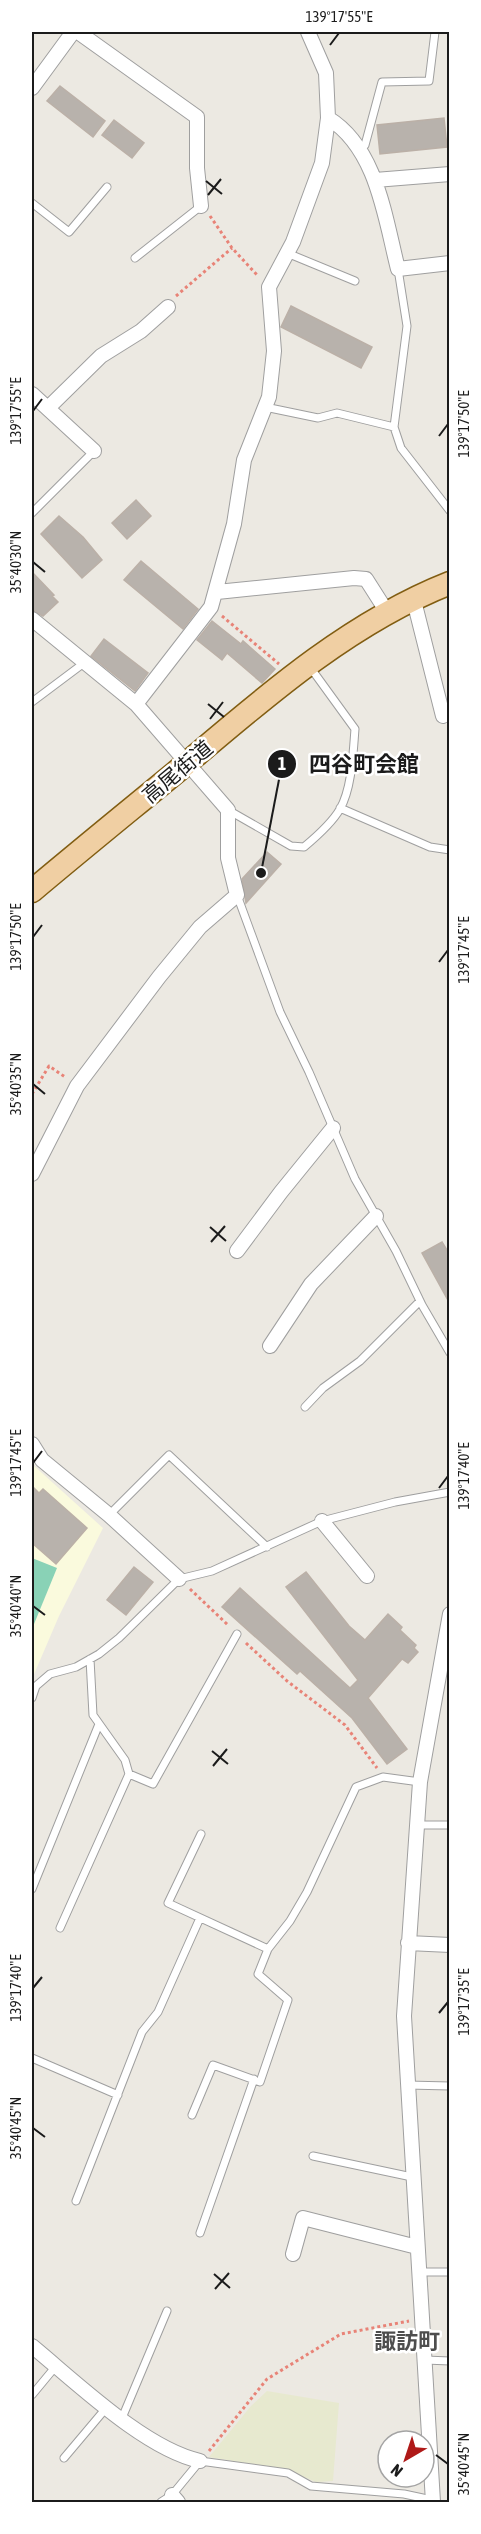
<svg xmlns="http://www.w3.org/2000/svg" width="481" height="2534" viewBox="0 0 481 2534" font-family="'Asap Condensed','Noto Sans JP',sans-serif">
<rect width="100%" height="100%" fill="#ece9e2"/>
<path fill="#fafadd" d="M32,1464L103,1528L59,1616L32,1679Z"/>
<path fill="#e7e9cf" d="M267,2391L339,2403L333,2481L316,2482L287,2470L209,2457L251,2406Z"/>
<path fill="#89d2b6" d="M32,1558L57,1568L32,1629Z"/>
<path fill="#b8b2ac" stroke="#bbb0a7" stroke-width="1.5" d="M60,86L105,121L93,137L47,101Z
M444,118L447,147L380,154L377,125Z
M114,120L144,143L132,158L102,135Z
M291,306L372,347L361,368L281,327Z
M136,500L151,516L127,539L112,523Z
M59,516L83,537L102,560L82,578L41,534Z
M141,561L198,609L183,629L124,580Z
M32,572L54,595L52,596L58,602L43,616L32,610Z
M212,621L241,644L243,641L275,669L262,683L227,653L222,660L197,640Z
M104,639L148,673L135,691L91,656Z
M267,852L281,864L246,903L242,879Z
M442,1242L450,1255V1304L422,1253Z
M32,1486L39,1493L43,1489L87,1528L56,1564L32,1543Z
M134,1567L153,1582L126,1615L107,1600Z
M306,1572L349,1626L365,1640L388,1614L402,1627L400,1630L416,1645L414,1648L418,1652L408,1663L402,1659L368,1698L407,1749L387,1764L352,1718L300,1671L297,1674L222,1607L240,1588L350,1688L358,1680L286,1587Z"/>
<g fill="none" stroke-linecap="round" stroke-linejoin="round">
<defs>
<path id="service" d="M360,151L365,145L382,82L429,81L435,32
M32,203L69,232L107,187
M287,253L355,281
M135,258L201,206
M398,269L407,326L394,427L401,448L450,511
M265,407L318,418L337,413L394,427
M32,513L94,451
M32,702L84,663
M340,808L430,847L450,850
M228,810L291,846L304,847C316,837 332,823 340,809C352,788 353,753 355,729L310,667
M237,895L280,1012L309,1072L355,1179L396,1251L422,1305L450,1353
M305,1407L323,1388L360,1361L420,1301
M109,1515L169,1455L267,1547
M32,1698L36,1686L50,1674L76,1667L99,1654L119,1638L179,1579L212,1571L322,1521L395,1502L450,1492
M129,1774L153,1784L237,1634
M417,1825H450
M201,1834L168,1903L268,1949
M32,1889L99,1724
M60,1928L129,1774L125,1760L93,1715L90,1659
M32,2058L118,2095
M407,2085L450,2086
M192,2115L213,2065L260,2082L288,2000L258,1974L268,1949L290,1921L307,1892L356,1787L383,1777L420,1782
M313,2156L412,2177
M76,2201L142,2032L158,2012L200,1918
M200,2233L254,2079
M418,2272H450
M425,2360L450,2361
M32,2395L56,2366
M122,2418L167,2311
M64,2458L107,2407
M161,2502L172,2495L200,2461L288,2473L311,2486L404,2494L432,2500"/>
<path id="minor" d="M78,32L197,117V168L201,206
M32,88L73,32
M328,118C377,148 385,218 398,269L450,263
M375,180L450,174
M32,394L94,451
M48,408L101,356L141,331L168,307
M217,592L354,578L366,579L387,612
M413,597L443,716
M32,619L136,704L228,810V858L237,895L200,927L159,977L77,1086L32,1174
M136,704L211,607L234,524L244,460L269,397L274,351L269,287L293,242L322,163L328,118L326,73L308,32
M237,1251L281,1192L333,1128
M270,1346L311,1284L376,1216
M32,1444L42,1460L109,1515L179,1579
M322,1521L367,1576
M408,1943L450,1945
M293,2254L303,2218L417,2247
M32,2346C77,2383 145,2449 200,2461
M172,2495L178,2502
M433,2502L404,2016L420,1782L450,1614"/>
<path id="primary" d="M32,891C83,848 135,806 187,763C267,695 351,622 450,583"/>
</defs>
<use href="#service" stroke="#9f9f9f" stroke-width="9"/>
<use href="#minor" stroke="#9f9f9f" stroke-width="16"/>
<use href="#primary" stroke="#815d12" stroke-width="25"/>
<path stroke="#e88377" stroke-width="3" stroke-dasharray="3 3" stroke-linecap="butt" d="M210,216L232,248L258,276
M176,296L232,248
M222,616L279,664
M32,1094L49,1066L65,1077
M190,1589L229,1626
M246,1643L287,1681L345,1725L377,1768
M209,2451L267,2379L341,2334L409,2321"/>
<use href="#service" stroke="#fff" stroke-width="7"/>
<use href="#minor" stroke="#fff" stroke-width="14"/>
<use href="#primary" stroke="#f0cfa3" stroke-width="22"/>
</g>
<path fill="none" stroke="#1b1b1b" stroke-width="2" d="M330,45L339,33M206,181L222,194M208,195L221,179M33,411L42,399M439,436L448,424M33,562L45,572M208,704L224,717M210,719L223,702M33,937L42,925M439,962L448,950M33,1084L45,1094M210,1227L226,1241M211,1242L225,1226M33,1463L42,1451M439,1488L448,1476M33,1606L45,1615M212,1751L228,1764M213,1766L227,1749M33,1988L42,1977M439,2013L448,2002M33,2128L45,2137M214,2274L230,2288M215,2289L229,2273M436,2455L448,2464"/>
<g text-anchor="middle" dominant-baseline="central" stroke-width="5" stroke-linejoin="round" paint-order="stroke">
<g font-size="21" fill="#1b1b1b" stroke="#fff">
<text transform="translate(177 771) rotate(-40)">高尾街道</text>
</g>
<g font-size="22" font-weight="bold" fill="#4e4e4e" stroke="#fff">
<text x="407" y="2341">諏訪町</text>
</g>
</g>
<path fill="none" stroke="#1b1b1b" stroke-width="2" d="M261 873L282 764"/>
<g fill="#1b1b1b" stroke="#fff" stroke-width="2">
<circle cx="261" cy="873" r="6"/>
<circle cx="282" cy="764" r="15"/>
</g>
<g font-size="18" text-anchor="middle" font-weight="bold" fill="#fff">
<text x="282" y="770">1</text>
</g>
<g font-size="22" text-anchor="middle" font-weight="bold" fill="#1b1b1b" stroke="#fff" stroke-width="5" stroke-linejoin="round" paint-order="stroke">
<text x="364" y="772">四谷町会館</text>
</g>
<rect width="481" height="2534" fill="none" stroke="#ffffff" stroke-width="66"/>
<g transform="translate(406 2459) rotate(219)"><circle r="28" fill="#ffffff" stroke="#a4a4a4" stroke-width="1.5"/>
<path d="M0-4.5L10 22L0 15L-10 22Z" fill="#af1918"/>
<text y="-9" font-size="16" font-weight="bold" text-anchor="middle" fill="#1b1b1b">N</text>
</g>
<rect x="33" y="33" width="415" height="2468" fill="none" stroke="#1b1b1b" stroke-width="2"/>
<g font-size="15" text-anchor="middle" fill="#1b1b1b">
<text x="339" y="22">139°17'55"E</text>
<text transform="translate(16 411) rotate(-90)" y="5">139°17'55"E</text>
<text transform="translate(464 424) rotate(-90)" y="5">139°17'50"E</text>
<text transform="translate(16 562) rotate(-90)" y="5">35°40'30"N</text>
<text transform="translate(16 937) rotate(-90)" y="5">139°17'50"E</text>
<text transform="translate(464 950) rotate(-90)" y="5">139°17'45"E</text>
<text transform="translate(16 1084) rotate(-90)" y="5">35°40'35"N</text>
<text transform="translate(16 1463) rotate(-90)" y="5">139°17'45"E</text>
<text transform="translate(464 1476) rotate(-90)" y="5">139°17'40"E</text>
<text transform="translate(16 1606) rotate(-90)" y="5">35°40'40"N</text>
<text transform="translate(16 1988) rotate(-90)" y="5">139°17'40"E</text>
<text transform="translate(464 2002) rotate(-90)" y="5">139°17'35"E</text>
<text transform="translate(16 2128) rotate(-90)" y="5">35°40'45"N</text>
<text transform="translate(464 2464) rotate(-90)" y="5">35°40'45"N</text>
</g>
</svg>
